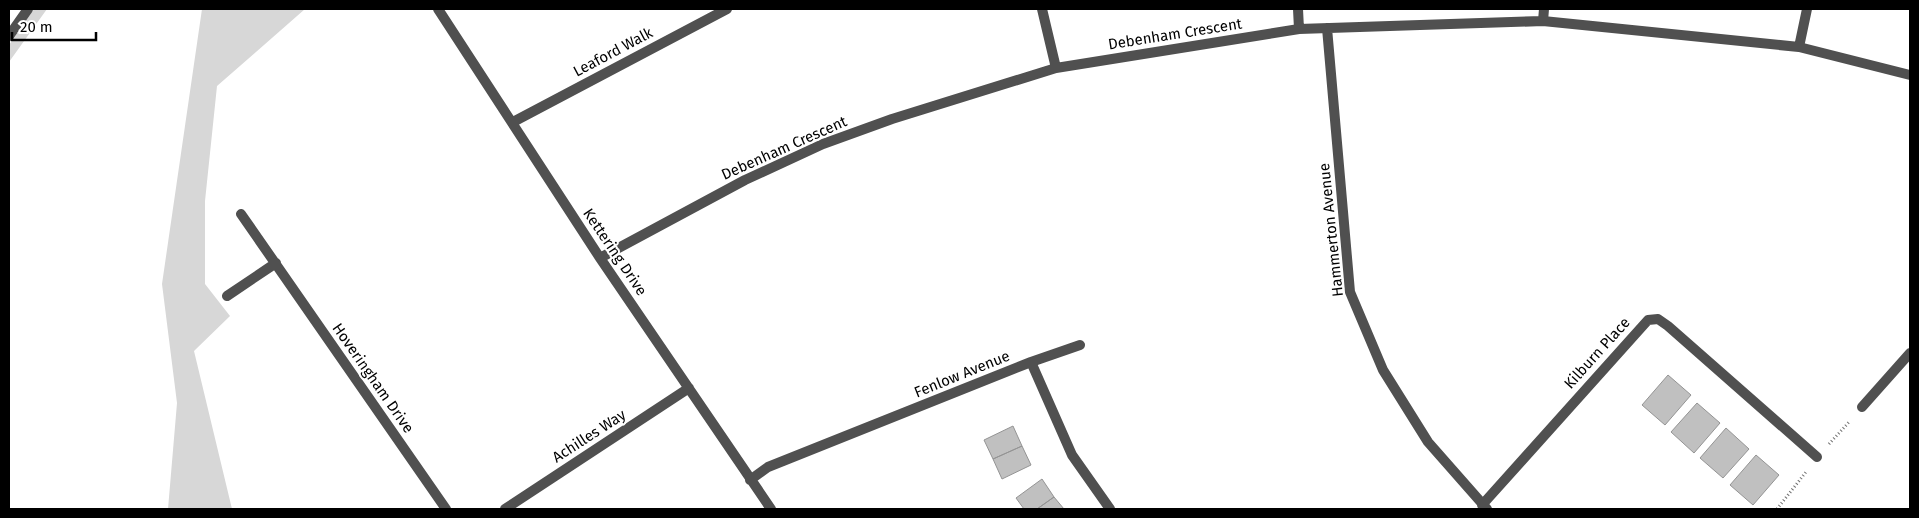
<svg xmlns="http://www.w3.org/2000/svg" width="1919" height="518" viewBox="0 0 1919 518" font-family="'Fira Sans',sans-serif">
<rect width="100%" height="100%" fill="#fff"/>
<path fill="#d7d7d7" d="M34,9H47L9,62V45Z
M202,9H305L217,86L205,201V284L230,316L194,351L232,509H168L177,403L162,284Z"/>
<path fill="#c0c0c0" stroke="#949494" d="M1668,375L1691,395L1665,425L1642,405Z
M1697,403L1720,423L1694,453L1671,432Z
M1013,426L1022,446L993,459L984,440Z
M1726,428L1749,449L1723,478L1700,458Z
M1022,446L1031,465L1002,479L993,459Z
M1756,455L1779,475L1753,505L1730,485Z
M1042,479L1054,497L1037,509H1024L1016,498Z
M1054,497L1064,509H1037Z"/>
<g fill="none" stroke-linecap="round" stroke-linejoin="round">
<path stroke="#727272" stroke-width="3" stroke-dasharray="1 2.5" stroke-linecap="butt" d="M1829,444L1850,421
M1777,509L1806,472"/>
<path stroke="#505050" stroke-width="10" d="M9,36L28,9"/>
<path stroke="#505050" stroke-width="10" d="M438,9L600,258L771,509
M1042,9L1056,68
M1298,9L1299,29
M1543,21L1544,9
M1327,28L1350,292L1383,370L1428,442L1487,509
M1799,47L1807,9
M513,122L727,9
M241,214L446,509
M600,258L745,180L823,144L892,119L1056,68L1299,29L1543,21L1799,47L1910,75
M227,296L276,263
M1031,362L1080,345
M1862,407L1910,353
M750,480L768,467L1031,362L1072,455L1110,509
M1482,505L1648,320L1658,319L1668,326L1817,457
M505,509L689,388"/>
</g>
<g text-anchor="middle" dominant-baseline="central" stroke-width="4" stroke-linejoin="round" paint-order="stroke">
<g font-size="15" fill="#000" stroke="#fff">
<text transform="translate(1175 34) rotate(-9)">Debenham Crescent</text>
<text transform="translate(613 52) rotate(-28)">Leaford Walk</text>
<text transform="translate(784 148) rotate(-24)">Debenham Crescent</text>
<text transform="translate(1331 230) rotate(-96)">Hammerton Avenue</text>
<text transform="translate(615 252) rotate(56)">Kettering Drive</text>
<text transform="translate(1597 353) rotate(-48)">Kilburn Place</text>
<text transform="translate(962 374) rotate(-22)">Fenlow Avenue</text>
<text transform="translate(373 378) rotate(55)">Hoveringham Drive</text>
<text transform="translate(589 436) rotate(-33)">Achilles Way</text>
</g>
</g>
<rect width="1919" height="518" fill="none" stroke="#000000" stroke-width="20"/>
<path d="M12 32v8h84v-8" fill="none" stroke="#000000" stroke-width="2.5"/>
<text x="20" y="32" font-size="15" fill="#000000" stroke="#ffffff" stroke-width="4" paint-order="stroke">20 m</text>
</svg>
